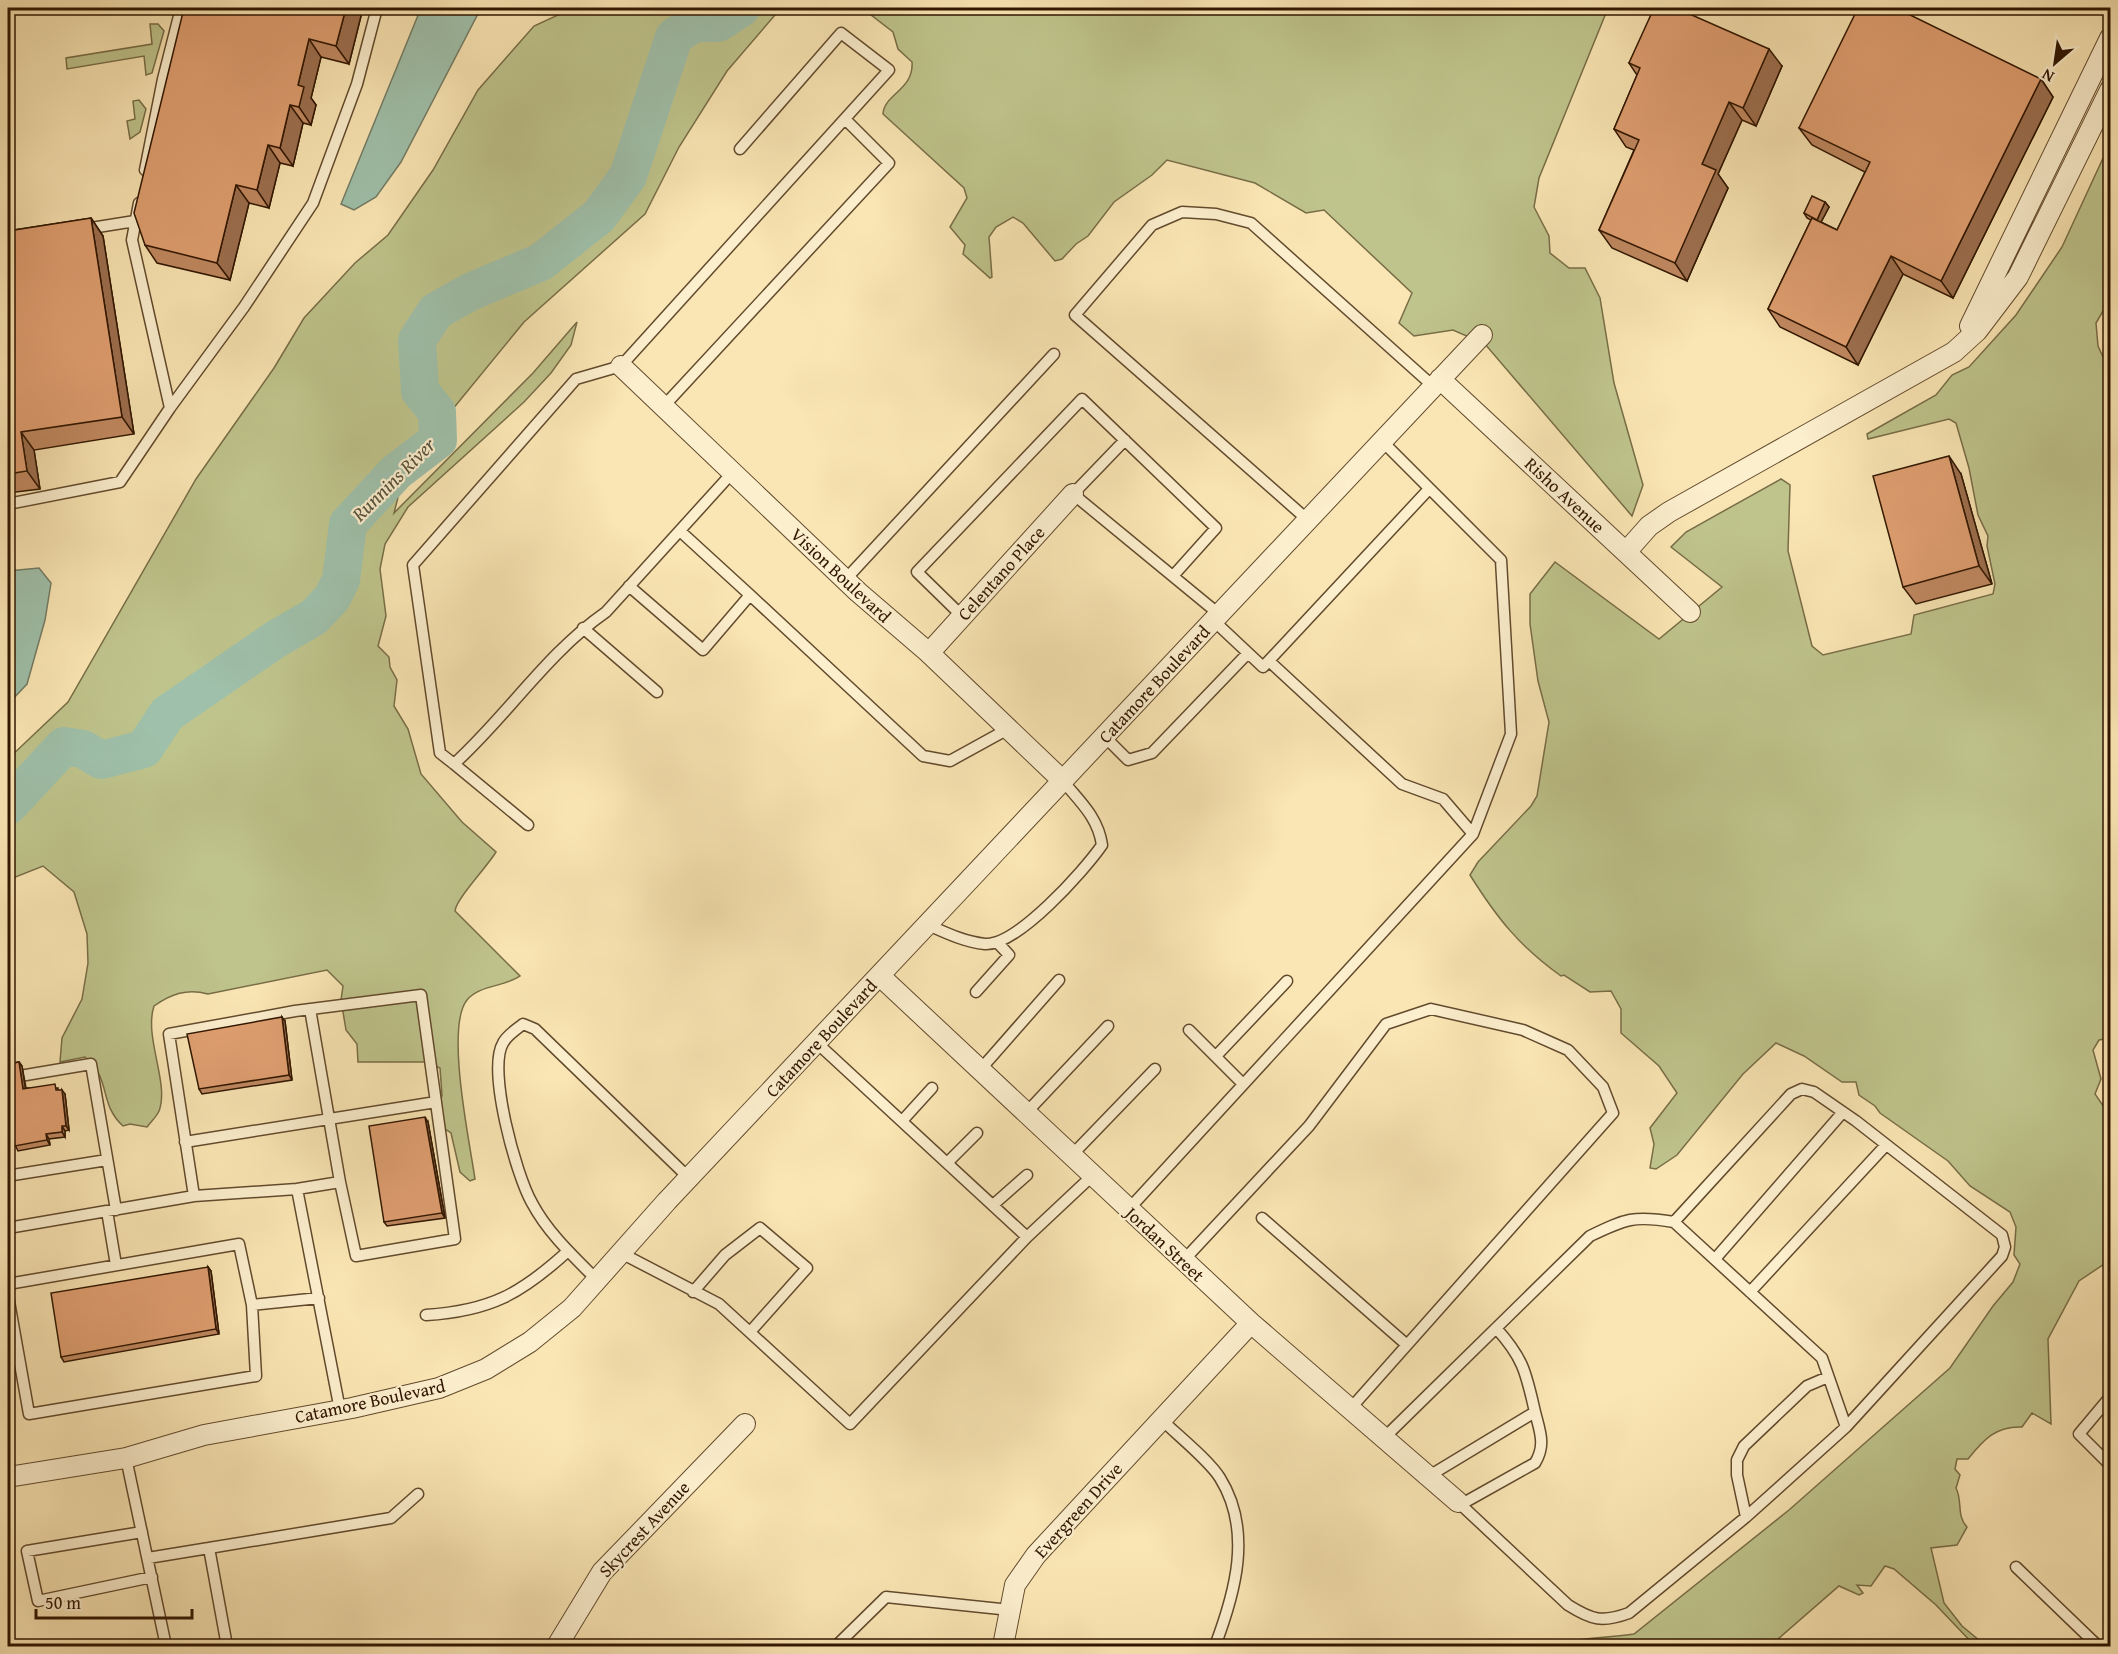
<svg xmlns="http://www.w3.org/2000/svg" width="2118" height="1654" viewBox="0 0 2118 1654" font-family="'Gentium Book Plus',serif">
<rect width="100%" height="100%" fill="#fae6b4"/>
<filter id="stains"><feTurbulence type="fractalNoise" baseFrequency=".00333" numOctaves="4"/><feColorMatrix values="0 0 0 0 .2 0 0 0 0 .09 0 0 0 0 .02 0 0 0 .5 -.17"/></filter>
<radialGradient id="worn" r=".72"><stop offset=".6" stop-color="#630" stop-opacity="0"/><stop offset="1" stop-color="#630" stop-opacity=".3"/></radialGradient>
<path fill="#bfc48c" stroke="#786d46" stroke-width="1.5" d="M573,8H781L727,71L679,147L645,214L524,322L443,421L403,478L394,513L533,373L577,322L571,345L551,373L524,402L408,507L385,544L380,569L386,616L378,646L389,657L390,667L397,680L394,706L408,729L421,774L462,822L496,852C487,867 456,899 455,911L520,976C504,987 479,985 467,1000C445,1027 470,1144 475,1179L470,1181L460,1172L451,1133L436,1123L442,1095L440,1068L425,1062H358L357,1044L346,1030L341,1000L343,986L327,970L208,994C187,988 171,994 154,1006C144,1036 168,1081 160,1108C159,1115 151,1121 147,1127L130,1124L123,1126C98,1103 112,1079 85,1057L60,1062L62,1038L82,999L88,963L87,934L74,892L43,866L8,880V759L68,702L196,479L274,368L304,318L355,263L388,235L433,170L478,90L534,26Z
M862,8H1608L1539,178L1534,207L1549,236L1550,253L1569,268H1585L1600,298L1614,383L1643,485L1632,516L1485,344L1453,330L1414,336L1399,323L1412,293L1324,210L1306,213L1255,183L1167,160L1152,175L1114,202L1088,236L1076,244L1062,259L1055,261L1023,223L1013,217L996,227L989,237L992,277L990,278L963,254L965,245L950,227L967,198L964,188L883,114C884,94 914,90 912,62L898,49L893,32Z
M150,24H158L164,31L152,73L146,75L144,56L67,69L66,58L152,44Z
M139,100L146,109L140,132L130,139L127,121L135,119L133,101Z
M2110,143V299L2096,323L2098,346L2110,372V1038L2099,1040L2093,1050L2101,1079L2095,1094L2110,1116V1260L2079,1281L2048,1339L2051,1424L2032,1413L2022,1427C1996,1426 1984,1439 1968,1459H1957L1955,1469L1960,1475L1956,1488C1963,1502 1956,1515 1967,1527L1957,1545L1931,1548L1944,1603L1962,1626L1986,1646H1975L1936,1605L1894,1569L1885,1566L1871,1586L1857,1585L1863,1593L1859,1595L1839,1586L1770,1646H1572L1578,1640C1598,1637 1614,1637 1634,1634L1789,1510L1950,1368L1993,1306L2013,1282L2020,1264L2014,1255L2016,1227L2010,1212L1970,1186L1948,1161L1880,1113L1875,1106L1859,1095L1856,1082H1842L1804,1056L1776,1043L1743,1074L1677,1155L1656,1169L1650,1168L1654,1144L1650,1128L1677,1093L1659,1066L1621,1033V1009L1611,991L1590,992L1564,975L1561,976C1519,946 1497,918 1470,875L1478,862L1531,806L1537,796L1549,722L1538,681L1530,624V594L1555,562L1659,639L1722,587L1671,547L1686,532L1781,479L1790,485L1788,551L1812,646L1823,655L1911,634L1914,615L1993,594L1995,584L1987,546L1988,536L1978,515L1969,468L1956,423L1949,419L1868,439L1867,434L1936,395L1952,375L1969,367L2016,315L2062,247Z"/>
<path fill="#9fc0aa" stroke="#737c66" stroke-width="1.5" d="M421,8H481L401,162L376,197L354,210L341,204Z
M39,568L51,583L45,620L27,684L8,704V571Z"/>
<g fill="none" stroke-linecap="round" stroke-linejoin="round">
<path stroke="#9fc0aa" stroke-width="38" d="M8,806L64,746L83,749L101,760L144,749L167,714L276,639L314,617L332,598L341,580L348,524L396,472L438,440L437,412L420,391L417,340L436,311L470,292L541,262L599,216L628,176L674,37L694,23H718L741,8"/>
<defs>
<path id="lane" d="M145,170L163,79L181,8
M139,203L132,240L170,408L244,307L313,203L357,84L377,8
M85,229L135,221
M663,407L889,163L845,119
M1125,440L1073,494L1220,615
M732,473L606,612C547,653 507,716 454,764L440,753L413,565L576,379L621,366L889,70L841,33L740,149
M8,504L120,482L170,408
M1309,521L1075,315L1152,225L1182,212L1216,214L1251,223L1433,386
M845,580L1054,354
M629,586L703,650L750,595L680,531
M750,595L923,756L950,761L1008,729
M962,616L917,572L1082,399L1216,528L1173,576
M1214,621L1263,667L1429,489
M583,628L657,692
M1269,661L1402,784L1443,799L1473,834
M1105,737L1128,760L1152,753L1248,653
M454,764L528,825
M928,925C946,933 965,942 985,944C1017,946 1084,871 1102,845C1098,817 1080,802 1063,781
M976,992L1009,955L997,942
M310,1009L340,1182
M1189,1030L1243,1084
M817,1043L1027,1237L1092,1176
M1216,1056L1287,981
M980,1070L1059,980
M8,1078L91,1064L116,1210
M1026,1113L1108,1026
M902,1121L932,1088
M185,1142L436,1102
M1071,1156L1155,1069
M947,1163L977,1133
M8,1173L13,1175L107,1160
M297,1189L194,1196L169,1034L295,1011L421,995L455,1239L356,1256L340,1182L297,1189L340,1410
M993,1205L1027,1175
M1128,1210L1473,834L1511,734L1501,560L1382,441
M107,1211L116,1265
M1262,1218L1407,1345
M1674,1222L1791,1094L1802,1089L1814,1092L1856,1121L2002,1235L2005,1247L2002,1256L1846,1427
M8,1228L194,1196
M621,1253L719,1304L850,1424L1027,1237
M1715,1259L1843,1112
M1183,1261L1309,1126L1386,1024L1431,1009L1523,1030L1568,1050L1603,1087L1613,1113L1351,1408
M597,1280C573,1256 548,1233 532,1203C516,1175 487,1070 503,1043C507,1035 517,1029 523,1024L535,1029L689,1178
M8,1284L239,1244L252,1305L256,1376L29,1414L8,1296
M693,1292L725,1255L760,1228L807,1268L750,1332
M1750,1292L1886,1145
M252,1305L319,1298
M426,1315C490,1311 521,1294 568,1251
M2110,1397L2079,1434L2110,1465
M1161,1419C1177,1435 1209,1460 1220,1478C1253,1531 1235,1593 1215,1646
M1385,1437L1590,1236C1625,1219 1634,1215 1674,1222L1822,1358L1846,1427L1746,1517L1629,1613C1602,1623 1592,1620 1568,1605L1458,1502
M126,1458L166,1646
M1429,1476L1535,1412C1526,1373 1524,1359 1496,1328
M1460,1505L1535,1463C1546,1445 1540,1432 1535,1412
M1746,1517L1737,1475V1460L1744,1446L1807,1386L1828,1377
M142,1532L27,1551L38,1601L152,1577
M209,1548L391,1518L418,1494
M148,1558L209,1548L227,1646
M2016,1567L2098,1646
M836,1646L886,1597L1010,1610"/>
<path id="street" d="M1970,326L2110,38
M621,366L858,592L929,653L1063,781
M1440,379L1690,612
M1626,552L1649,526L1669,512L1954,352L1977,331L2018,277L2110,90
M929,653L1073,494
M880,976L1251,1323L1458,1502
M8,1477L126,1458L204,1435L352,1408L439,1388L486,1369L530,1342L572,1308L667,1201L1482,335
M557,1646L602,1572L745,1424
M1003,1646L1015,1585L1036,1555L1251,1323"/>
</defs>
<use href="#lane" stroke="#624a2d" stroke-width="13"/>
<use href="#street" stroke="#624a2d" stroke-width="22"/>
<use href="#lane" stroke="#fcefce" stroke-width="10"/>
<use href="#street" stroke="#fcefce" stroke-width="20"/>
</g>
<path fill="#c18961" stroke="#301600" stroke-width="1.5" d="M184,8H363L349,64L321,57L311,98L316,105L311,125L303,123L293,166L280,163L269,208L249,203L230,280L157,263L145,245Z
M1629,63L1782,66L1756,126L1742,120L1718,174L1728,188L1687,281L1612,248L1599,230L1634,150L1626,147L1614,129L1637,75Z
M2041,79L2053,97L1953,298L1903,274L1858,365L1780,327L1768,309L1811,220L1807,218L1804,213L1825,202L1829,207L1821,222L1837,230L1865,172L1812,145L1799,128Z
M91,218L103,236L134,434L34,450L40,489L8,493V231Z
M1961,474L1992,584L1916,604L1903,587Z
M285,1021L292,1080L202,1094L199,1089Z
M19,1062L22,1066L26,1088H58V1090L65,1094L69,1130L65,1131V1137L49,1139L50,1145L18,1151L15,1145L8,1146V1064Z
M428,1122L445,1218L387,1226L384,1222Z
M208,1267L211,1271L219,1334L64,1362L61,1357Z"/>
<path fill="#9d6f4f" stroke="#301600" stroke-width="1.5" d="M346,8H363L349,64L336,46Z
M309,39L321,57L311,98L316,105L311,125L299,107L298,85Z
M1769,49L1782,66L1756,126L1743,108Z
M2041,79L2053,97L1953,298L1941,281Z
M1729,102L1742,120L1718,174L1728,188L1687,281L1675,263L1702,164Z
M290,105L303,123L293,166L280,148Z
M268,145L280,163L269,208L257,190Z
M236,185L249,203L230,280L217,263Z
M1825,202L1829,207L1820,224L1817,220Z
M91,218L103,236L134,434L122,417Z
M1891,256L1903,274L1858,365L1846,347Z
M21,432L34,450L40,489L27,471Z
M1949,456L1961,474L1992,584L1979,566Z
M282,1017L285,1021L292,1080L289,1075Z
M19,1062L22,1066L26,1093L23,1089Z
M62,1090L65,1094L69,1130L66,1126Z
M425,1117L428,1122L445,1218L442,1213Z
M62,1126L65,1131V1137L62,1132Z
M46,1134L49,1139L50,1145L47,1140Z
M208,1267L211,1271L219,1334L216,1329Z"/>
<path fill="#e09f71" stroke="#301600" stroke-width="1.5" d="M184,8H346L336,46L309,39L298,85L304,87L299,107L290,105L280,148L268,145L257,190L236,185L217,263L145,245L134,213Z
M1654,8H1676L1769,49L1743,108L1729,102L1702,164L1716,170L1675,263L1599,230L1639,140L1614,129L1640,68L1629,63Z
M1858,8H1896L2041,79L1941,281L1891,256L1846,347L1768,309L1812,218L1837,230L1870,162L1799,128Z
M1812,196L1825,202L1817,220L1804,213Z
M91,218L122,417L21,432L27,471L8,474V231Z
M1949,456L1979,566L1903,587L1873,476Z
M282,1017L289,1075L199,1089L187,1034Z
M19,1062L23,1089L55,1084L56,1090H62L66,1126H62V1132L46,1134L47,1140L15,1146L14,1141H8V1064Z
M425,1117L442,1213L384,1222L369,1126Z
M208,1267L216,1329L61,1357L51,1293Z"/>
<g text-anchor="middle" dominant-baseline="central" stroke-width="4.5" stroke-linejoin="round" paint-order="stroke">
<g font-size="18" fill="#301600" stroke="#fcefce">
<text transform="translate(1565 495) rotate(43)">Risho Avenue</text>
<text transform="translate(1001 573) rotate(-48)">Celentano Place</text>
<text transform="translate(841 575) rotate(43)">Vision Boulevard</text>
<text transform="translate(1154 684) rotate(-47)">Catamore Boulevard</text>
<text transform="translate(821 1038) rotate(-47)">Catamore Boulevard</text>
<text transform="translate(1165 1244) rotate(43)">Jordan Street</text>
<text transform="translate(370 1401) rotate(-12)">Catamore Boulevard</text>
<text transform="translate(1078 1510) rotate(-48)">Evergreen Drive</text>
<text transform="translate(644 1529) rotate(-47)">Skycrest Avenue</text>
</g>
<g font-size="20" font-style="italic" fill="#57523c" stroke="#fcefce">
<text transform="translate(393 479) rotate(-45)">Runnins River</text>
</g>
</g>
<rect width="2118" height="1654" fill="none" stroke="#fae6b4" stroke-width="30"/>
<rect x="9" y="9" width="2100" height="1636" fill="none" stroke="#301600" stroke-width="3"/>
<rect x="15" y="15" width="2088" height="1624" fill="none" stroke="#301600" stroke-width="1.5"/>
<g transform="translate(2055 63) rotate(209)" stroke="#fcefce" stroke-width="4.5" paint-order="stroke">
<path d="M0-4.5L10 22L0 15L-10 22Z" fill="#301600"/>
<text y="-9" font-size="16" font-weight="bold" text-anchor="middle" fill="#301600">N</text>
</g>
<path d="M36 1609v9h156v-9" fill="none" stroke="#301600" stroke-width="3"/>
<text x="45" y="1609" font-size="18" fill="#301600" stroke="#fcefce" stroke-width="4.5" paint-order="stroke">50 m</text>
<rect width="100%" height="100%" filter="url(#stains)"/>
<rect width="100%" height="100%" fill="url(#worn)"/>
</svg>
